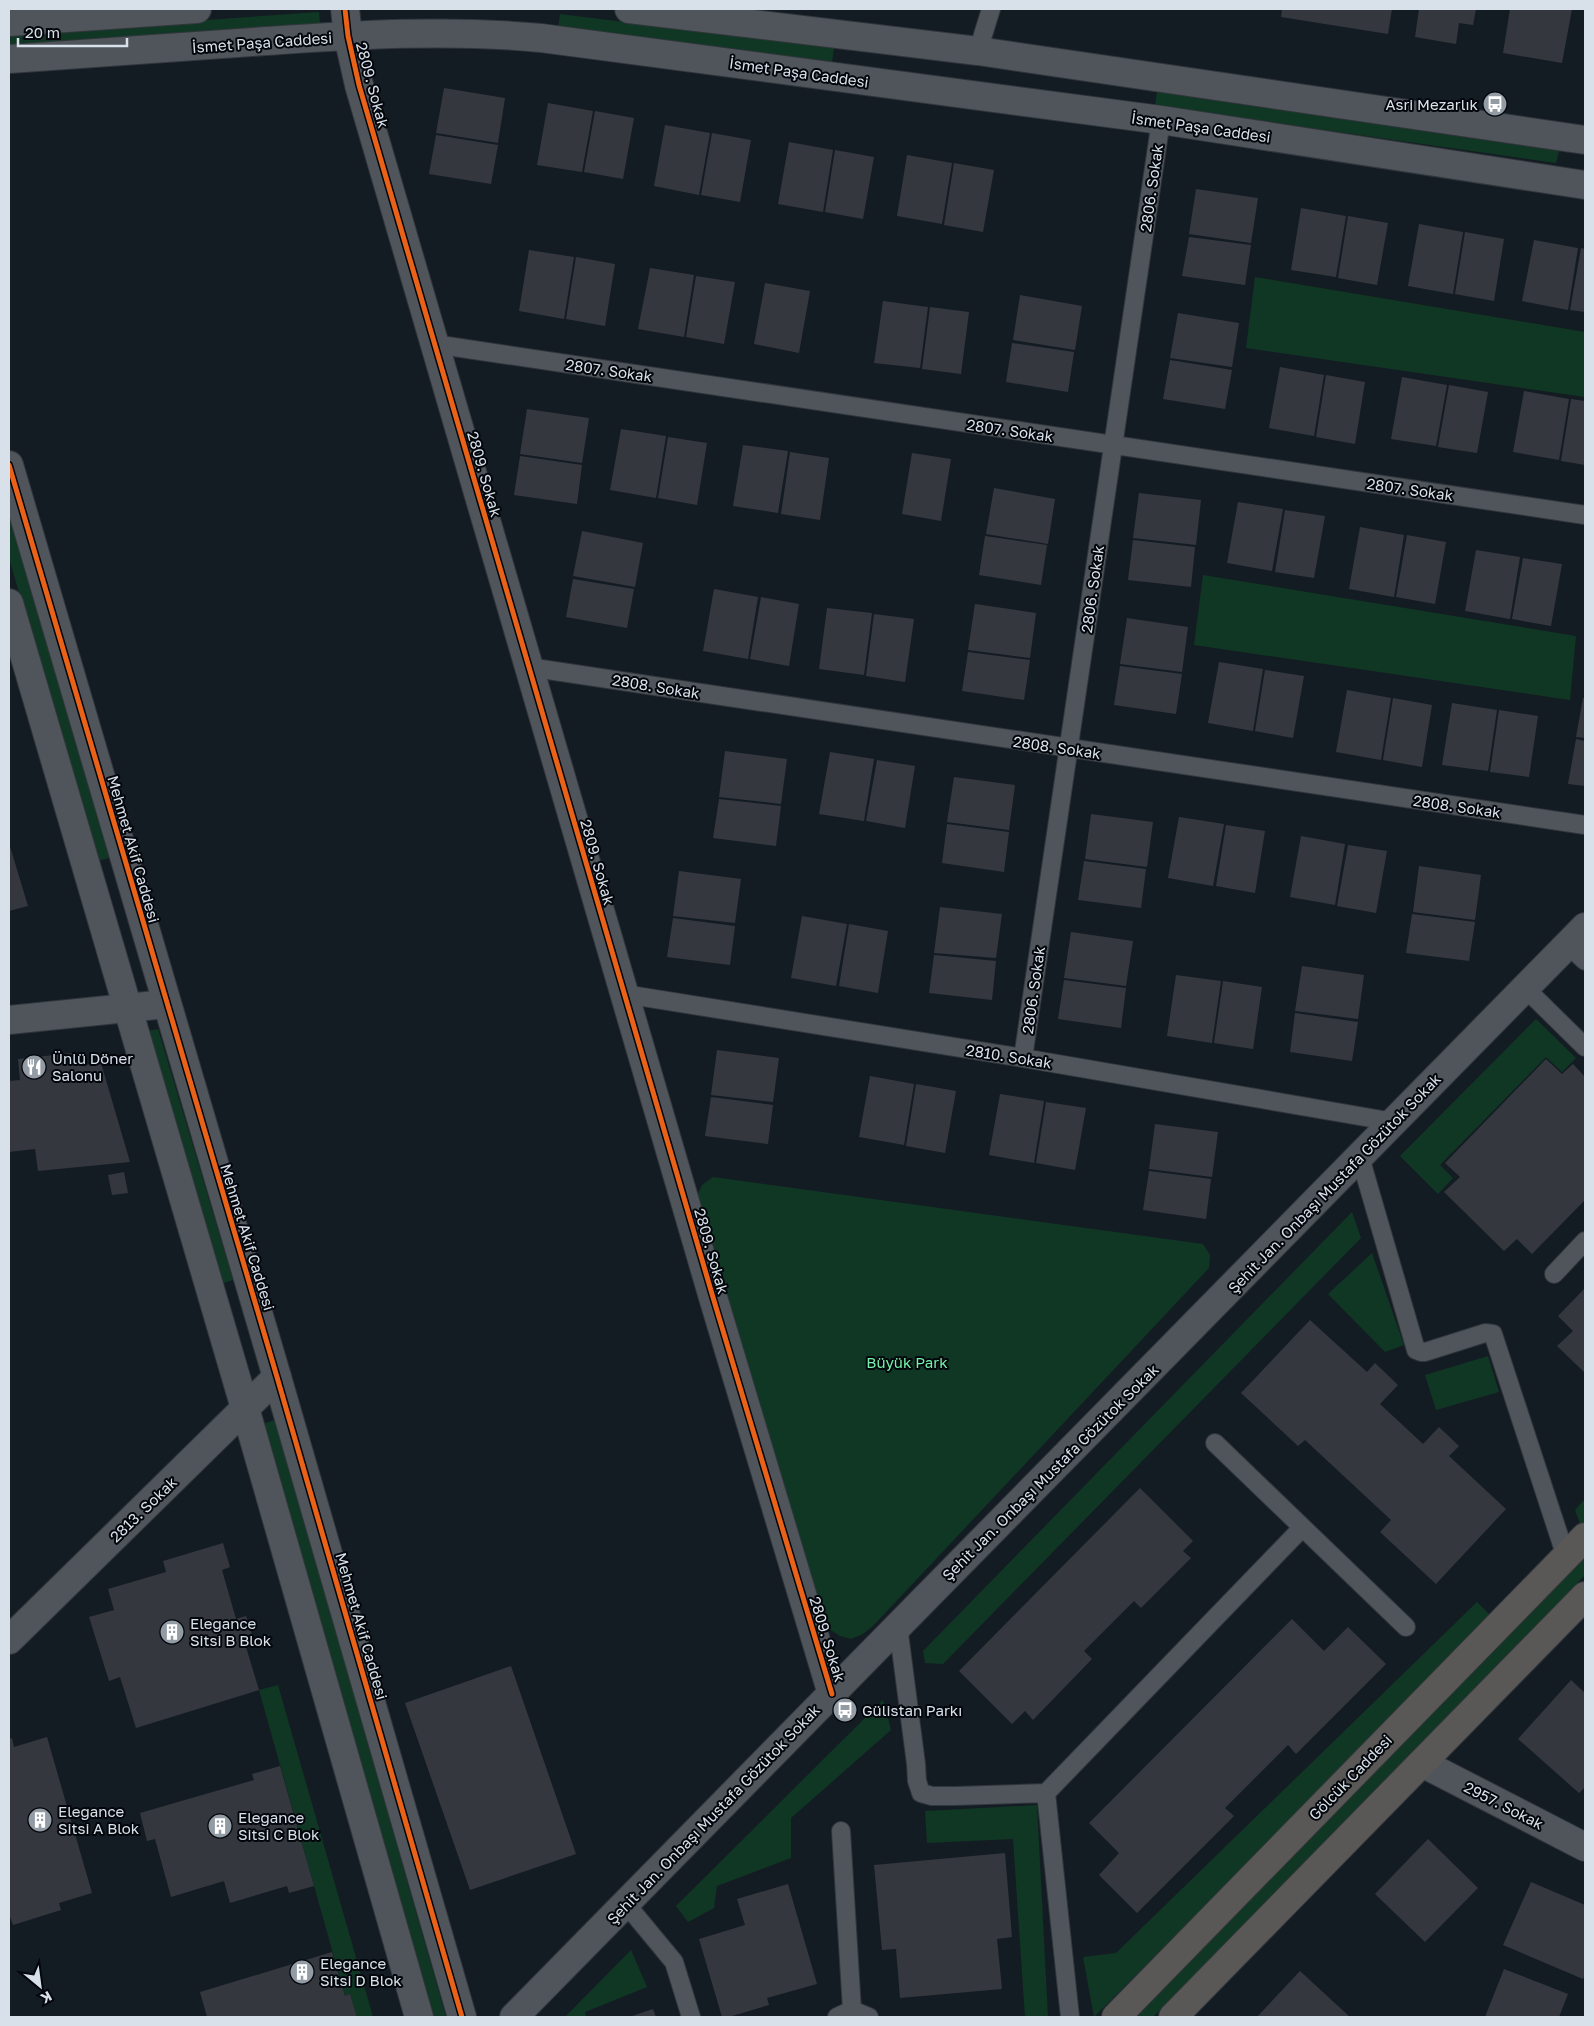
<svg xmlns="http://www.w3.org/2000/svg" width="1594" height="2026" viewBox="0 0 1594 2026" font-family="'Golos Text',sans-serif">
<rect width="100%" height="100%" fill="#141c23"/>
<path fill="#103724" d="M319,12L320,24L9,46V34Z
M560,14L834,48L832,62L558,27Z
M1157,92L1559,151L1556,163L1155,106Z
M1255,277L1585,332V397L1246,348Z
M9,513L109,858L97,861L9,558Z
M1203,575L1576,636L1570,700L1194,645Z
M1536,1019L1576,1058L1562,1072L1546,1057L1440,1165L1453,1178L1438,1194L1400,1156Z
M158,1029L233,1280L221,1284L147,1031Z
M713,1177L1203,1244L1210,1255L1209,1268L873,1626L863,1634L851,1639L840,1636L828,1628L821,1611L694,1202L702,1185Z
M1352,1212L1361,1238L943,1664L925,1663L923,1651Z
M1372,1253L1404,1345L1385,1352L1328,1294Z
M1488,1356L1499,1392L1436,1410L1425,1375Z
M275,1420L446,2017H432L263,1424Z
M1585,1499V1522L1581,1526L1575,1510Z
M1585,1555V1575L1153,2017H1134Z
M1477,1602L1493,1618L1094,2017L1083,1957L1116,1953Z
M278,1685L373,2017H357L350,1994L345,1996L259,1690Z
M883,1700L891,1730L791,1818V1858L717,1886L714,1908L688,1922L676,1906Z
M1037,1805L1048,2017H1025L1013,1839L927,1843L925,1811Z
M631,1950L647,1987L585,2012L586,2017H565Z"/>
<path fill="#35373e" d="M1282,9H1392L1388,34L1281,17Z
M1419,9H1476L1473,25L1459,23L1456,44L1415,37Z
M1510,9H1572L1562,63L1503,53Z
M444,88L505,98L498,143L436,133Z
M548,103L593,111L582,172L537,165Z
M595,111L634,118L623,179L584,172Z
M665,125L710,133L699,195L654,186Z
M712,133L751,140L740,202L701,195Z
M436,135L498,145L491,184L429,174Z
M789,142L833,150L823,212L778,204Z
M835,150L874,157L863,219L825,212Z
M907,155L952,163L942,224L897,216Z
M954,163L994,170L983,232L944,225Z
M1196,189L1258,198L1251,243L1189,234Z
M1301,208L1346,216L1336,277L1291,270Z
M1348,216L1388,223L1377,285L1338,278Z
M1419,224L1463,232L1453,294L1408,286Z
M1465,232L1504,239L1494,301L1455,294Z
M1189,237L1251,245L1245,285L1182,276Z
M1534,240L1578,248L1568,310L1522,301Z
M1581,248L1585,249V312L1570,310Z
M529,250L574,257L564,319L519,311Z
M576,257L615,264L605,326L566,319Z
M650,268L694,275L684,337L638,329Z
M696,276L735,282L724,344L686,337Z
M765,283L810,291L799,353L754,344Z
M1020,295L1082,306L1075,350L1013,340Z
M883,301L928,307L920,368L874,363Z
M930,307L969,312L961,374L922,369Z
M1178,313L1239,323L1232,367L1170,358Z
M1012,343L1074,352L1068,392L1006,382Z
M1170,360L1232,370L1225,409L1163,399Z
M1280,367L1324,375L1314,436L1269,428Z
M1326,375L1365,382L1355,444L1316,437Z
M1402,377L1447,385L1436,446L1391,439Z
M1449,385L1488,392L1477,453L1438,447Z
M1524,391L1569,399L1559,460L1513,452Z
M1571,399L1585,401V465L1561,461Z
M527,409L589,418L582,463L520,454Z
M621,429L666,436L656,498L610,490Z
M668,437L707,443L697,505L658,498Z
M743,445L788,451L778,513L733,506Z
M790,452L829,458L820,520L781,514Z
M912,453L951,459L941,521L902,514Z
M520,456L582,465L577,504L514,495Z
M994,488L1055,499L1048,544L986,534Z
M1139,493L1201,500L1196,545L1133,538Z
M1238,502L1283,509L1272,571L1227,563Z
M1285,510L1325,516L1314,578L1275,572Z
M1360,527L1404,535L1394,597L1349,589Z
M582,531L643,543L635,587L573,576Z
M1407,535L1446,542L1435,604L1396,597Z
M985,536L1047,545L1041,585L979,575Z
M1133,540L1195,547L1191,587L1128,580Z
M1476,550L1520,557L1510,619L1465,611Z
M1523,558L1562,564L1551,626L1512,619Z
M573,579L634,589L627,628L566,617Z
M714,589L758,597L748,659L703,651Z
M761,597L799,604L789,666L750,659Z
M975,604L1036,613L1030,658L968,650Z
M827,608L872,613L864,675L819,669Z
M874,614L914,619L905,682L866,676Z
M1127,618L1188,627L1182,672L1120,664Z
M968,652L1030,660L1024,700L962,691Z
M1219,662L1263,669L1253,731L1208,723Z
M1120,666L1182,674L1176,714L1114,705Z
M1265,670L1304,676L1293,738L1255,731Z
M1347,690L1391,698L1381,760L1336,752Z
M1393,698L1432,705L1422,767L1383,760Z
M1583,698H1585V738L1576,737Z
M1452,703L1497,710L1488,771L1442,765Z
M1499,710L1538,716L1529,777L1490,772Z
M1576,739L1585,741V786L1568,784Z
M725,751L787,759L781,804L719,797Z
M830,752L874,759L864,821L819,814Z
M877,760L915,766L905,828L866,821Z
M954,777L1015,785L1009,830L947,822Z
M719,799L781,806L776,846L713,838Z
M1091,814L1153,822L1147,867L1085,859Z
M1179,817L1224,824L1213,886L1168,878Z
M947,824L1009,832L1004,872L942,863Z
M1226,825L1265,831L1255,893L1216,886Z
M1301,836L1345,844L1335,905L1290,897Z
M9,843L28,906L9,911Z
M1348,845L1387,851L1376,913L1337,906Z
M1084,861L1146,869L1141,908L1078,900Z
M1419,866L1481,875L1475,920L1413,912Z
M679,871L741,879L735,923L673,916Z
M940,907L1002,914L996,958L934,953Z
M1412,914L1475,922L1469,961L1406,953Z
M802,916L847,924L836,986L791,978Z
M673,918L735,926L730,965L667,957Z
M849,924L888,931L878,993L839,986Z
M1071,932L1133,941L1126,986L1064,978Z
M934,955L996,961L992,1000L929,993Z
M1302,966L1364,975L1358,1019L1295,1011Z
M1176,975L1221,981L1212,1043L1167,1036Z
M1064,980L1126,988L1121,1028L1058,1019Z
M1223,981L1262,987L1253,1049L1214,1043Z
M1295,1013L1358,1022L1352,1061L1290,1052Z
M717,1050L779,1058L773,1102L711,1095Z
M72,1053L74,1066L101,1063L130,1162L38,1171L35,1149L9,1152V1081L20,1080L18,1059Z
M1546,1059L1562,1074L1573,1064L1585,1077V1200L1532,1254L1517,1239L1504,1251L1444,1192L1460,1177L1445,1163Z
M870,1076L914,1084L904,1145L859,1137Z
M916,1084L956,1091L945,1153L906,1146Z
M1000,1094L1044,1101L1034,1163L989,1155Z
M711,1097L773,1105L768,1144L705,1136Z
M1046,1102L1086,1108L1075,1170L1036,1163Z
M1155,1124L1218,1132L1212,1177L1149,1169Z
M1149,1171L1211,1179L1206,1219L1143,1210Z
M124,1172L128,1193L112,1195L108,1175Z
M1585,1288V1373L1557,1346L1573,1331L1558,1316Z
M1310,1320L1367,1372L1375,1363L1398,1385L1380,1404L1423,1444L1439,1427L1459,1446L1449,1456L1506,1509L1436,1584L1380,1532L1391,1520L1305,1440L1298,1446L1241,1393Z
M1140,1488L1193,1541L1183,1551L1191,1558L1141,1608L1134,1601L1084,1651L1092,1659L1033,1720L1025,1711L1012,1724L959,1671Z
M223,1543L230,1567L222,1570L236,1619L246,1616L255,1644L246,1647L259,1690L136,1728L120,1677L109,1681L89,1617L114,1610L108,1589L166,1572L163,1561Z
M1292,1619L1324,1651L1348,1627L1386,1664L1296,1754L1288,1745L1225,1808L1234,1816L1137,1913L1099,1875L1119,1853L1089,1823Z
M511,1666L576,1854L470,1890L405,1703Z
M1571,1680L1585,1693V1787L1579,1793L1518,1739Z
M47,1737L92,1893L59,1903L61,1910L13,1925L10,1917H9V1739L12,1738L14,1747Z
M280,1766L314,1886L289,1893L287,1886L230,1903L224,1881L171,1897L155,1839L147,1841L140,1813L254,1780L252,1774Z
M1428,1839L1478,1888L1425,1942L1375,1894Z
M1005,1853L1012,1937L997,1939L1002,1989L900,1998L896,1949L882,1950L874,1865Z
M1531,1882L1585,1905V1974L1583,1979L1503,1945Z
M788,1884L817,1984L767,1998L769,2005L729,2017H722L699,1939L745,1925L737,1899Z
M332,1952L345,1996L350,1994L357,2017H207L200,1992Z
M1504,1969L1568,1994L1559,2017H1485Z
M1300,1971L1350,2017H1257Z
M653,2009L656,2017H629Z"/>
<g fill="none" stroke-linecap="round" stroke-linejoin="round">
<defs>
<path id="service" d="M978,51L991,9
M434,344L1585,515
M528,667L1585,825
M1568,945L1585,961
M1525,988L1585,1047
M624,994L1023,1058L1394,1122
M1023,1058L1161,120
M1360,1157L1416,1350L1421,1352H1425L1485,1333L1493,1334L1566,1557
M1554,1274L1585,1241
M1215,1443L1406,1627
M898,1626L916,1764L917,1781L921,1793L932,1796H955L1046,1793L1070,2017
M1046,1793L1302,1528
M841,1831L852,2010
M626,1904L674,1962L691,2017
M837,2017L852,2010L869,2017"/>
<path id="minor" d="M345,9L348,36L359,85L712,1294L832,1694
M9,1020L166,1004
M9,1640L277,1377
M1422,1763L1585,1847
M514,2017L1585,927"/>
<path id="tertiary" d="M9,465L277,1377L462,2017
M9,603L245,1408L419,2017"/>
<path id="secondary" d="M629,9L978,51L1585,140
M9,22L197,9
M9,59C94,53 180,47 266,41C358,35 449,29 541,38L1161,120L1585,185"/>
<path id="primary" d="M1116,2017L1585,1537
M1173,2017L1585,1596"/>
</defs>
<use href="#service" stroke="#31363c" stroke-width="20"/>
<use href="#minor" stroke="#31363c" stroke-width="30"/>
<use href="#tertiary" stroke="#31363c" stroke-width="30"/>
<use href="#secondary" stroke="#31363c" stroke-width="30"/>
<use href="#primary" stroke="#31363c" stroke-width="30"/>
<use href="#service" stroke="#4f555b" stroke-width="18"/>
<use href="#minor" stroke="#4f555b" stroke-width="28"/>
<use href="#tertiary" stroke="#4f555b" stroke-width="28"/>
<use href="#secondary" stroke="#4f555b" stroke-width="28"/>
<use href="#primary" stroke="#5a5857" stroke-width="28"/>
<defs>
<path id="cycleway" d="M345,9L348,36L359,85L712,1294L832,1694
M9,465L277,1377L462,2017"/>
</defs>
<use href="#cycleway" stroke="#03060b" stroke-width="8"/>
<use href="#cycleway" stroke="#ea6118" stroke-width="5"/>
</g>
<defs>
<symbol id="bus-disc" viewBox="-11 -11 22 22"><circle r="9.5" fill="#939ca4" stroke="#03060b"/><path d="M-5-6H5V4H4V6H2V4H-2V6H-4V4H-5ZM-3.5-4V0h7V-4ZM-3.5 1.2v1.5H-2V1.2ZM2 1.2v1.5H3.5V1.2Z" fill="#fff"/></symbol>
<symbol id="restaurant-disc" viewBox="-11 -11 22 22"><circle r="9.5" fill="#939ca4" stroke="#03060b"/><path d="M-5-6h1v4h1v-4h1v4h1v-4h1v5L-1.5 .5V6h-2V.5L-5-1ZM5-6V6H3V1.5H1.5Q1.5-4 5-6Z" fill="#fff"/></symbol>
<symbol id="building-disc" viewBox="-11 -11 22 22"><circle r="9.5" fill="#939ca4" stroke="#03060b"/><path d="M-4-6H4V6H1V3H-1V6H-4ZM-2.5-4.3h1.7v1.8h-1.7ZM.8-4.3h1.7v1.8H.8ZM-2.5-1h1.7V.8h-1.7ZM.8-1h1.7V.8H.8Z" fill="#fff"/></symbol>
</defs>
<g fill-rule="evenodd">
<use href="#bus-disc" x="1481" y="90" width="28" height="28"/>
<use href="#restaurant-disc" x="20" y="1053" width="28" height="28"/>
<use href="#building-disc" x="158" y="1618" width="28" height="28"/>
<use href="#bus-disc" x="831" y="1696" width="28" height="28"/>
<use href="#building-disc" x="26" y="1806" width="28" height="28"/>
<use href="#building-disc" x="206" y="1812" width="28" height="28"/>
<use href="#building-disc" x="288" y="1958" width="28" height="28"/>
</g>
<g text-anchor="middle" dominant-baseline="central" stroke-width="4" stroke-linejoin="round" paint-order="stroke">
<g font-size="15" fill="#d8e1ea" stroke="#03060b">
<text transform="translate(262 42) rotate(-4)">İsmet Paşa Caddesi</text>
<text transform="translate(799 72) rotate(8)">İsmet Paşa Caddesi</text>
<text transform="translate(373 85) rotate(75)">2809. Sokak</text>
<text transform="translate(1201 127) rotate(8)">İsmet Paşa Caddesi</text>
<text transform="translate(1151 188) rotate(-82)">2806. Sokak</text>
<text transform="translate(609 370) rotate(8)">2807. Sokak</text>
<text transform="translate(1010 430) rotate(8)">2807. Sokak</text>
<text transform="translate(485 474) rotate(74)">2809. Sokak</text>
<text transform="translate(1410 489) rotate(8)">2807. Sokak</text>
<text transform="translate(1092 589) rotate(-82)">2806. Sokak</text>
<text transform="translate(656 686) rotate(9)">2808. Sokak</text>
<text transform="translate(1057 747) rotate(8)">2808. Sokak</text>
<text transform="translate(1457 806) rotate(8)">2808. Sokak</text>
<text transform="translate(134 849) rotate(74)">Mehmet Akif Caddesi</text>
<text transform="translate(598 862) rotate(74)">2809. Sokak</text>
<text transform="translate(1033 990) rotate(-82)">2806. Sokak</text>
<text transform="translate(1009 1056) rotate(9)">2810. Sokak</text>
<text transform="translate(1334 1183) rotate(-46)">Şehit Jan. Onbaşı Mustafa Gözütok Sokak</text>
<text transform="translate(248 1237) rotate(73)">Mehmet Akif Caddesi</text>
<text transform="translate(712 1251) rotate(74)">2809. Sokak</text>
<text transform="translate(1050 1472) rotate(-45)">Şehit Jan. Onbaşı Mustafa Gözütok Sokak</text>
<text transform="translate(143 1509) rotate(-44)">2813. Sokak</text>
<text transform="translate(362 1626) rotate(74)">Mehmet Akif Caddesi</text>
<text transform="translate(828 1639) rotate(73)">2809. Sokak</text>
<text transform="translate(1350 1777) rotate(-46)">Gölcük Caddesi</text>
<text transform="translate(1504 1805) rotate(27)">2957. Sokak</text>
<text transform="translate(713 1814) rotate(-46)">Şehit Jan. Onbaşı Mustafa Gözütok Sokak</text>
</g>
<g font-size="15" fill="#d8e1ea" stroke="#03060b" text-anchor="start">
<text x="1478" y="104" text-anchor="end">Asri Mezarlık</text>
<text x="52" y="1058">Ünlü Döner<tspan x="52" dy="17">Salonu</tspan></text>
<text x="190" y="1623">Elegance<tspan x="190" dy="17">Sitsi B Blok</tspan></text>
<text x="862" y="1710">Gülistan Parkı</text>
<text x="58" y="1811">Elegance<tspan x="58" dy="17">Sitsi A Blok</tspan></text>
<text x="238" y="1817">Elegance<tspan x="238" dy="17">Sitsi C Blok</tspan></text>
<text x="320" y="1963">Elegance<tspan x="320" dy="17">Sitsi D Blok</tspan></text>
</g>
<g font-size="15" fill="#74f2ab" stroke="#03060b">
<text x="907" y="1362">Büyük Park</text>
</g>
</g>
<rect width="1594" height="2026" fill="none" stroke="#d8e1ea" stroke-width="20"/>
<g transform="translate(40 1986) rotate(151)" stroke="#03060b" stroke-width="4" paint-order="stroke">
<path d="M0-4L9 19L0 12L-9 19Z" fill="#d8e1ea"/>
<text y="-8" font-size="14" font-weight="bold" text-anchor="middle" fill="#d8e1ea">K</text>
</g>
<path d="M18 38v8h109v-8" fill="none" stroke="#d8e1ea" stroke-width="2.5"/>
<text x="25" y="38" font-size="15" fill="#d8e1ea" stroke="#03060b" stroke-width="4" paint-order="stroke">20 m</text>
</svg>
